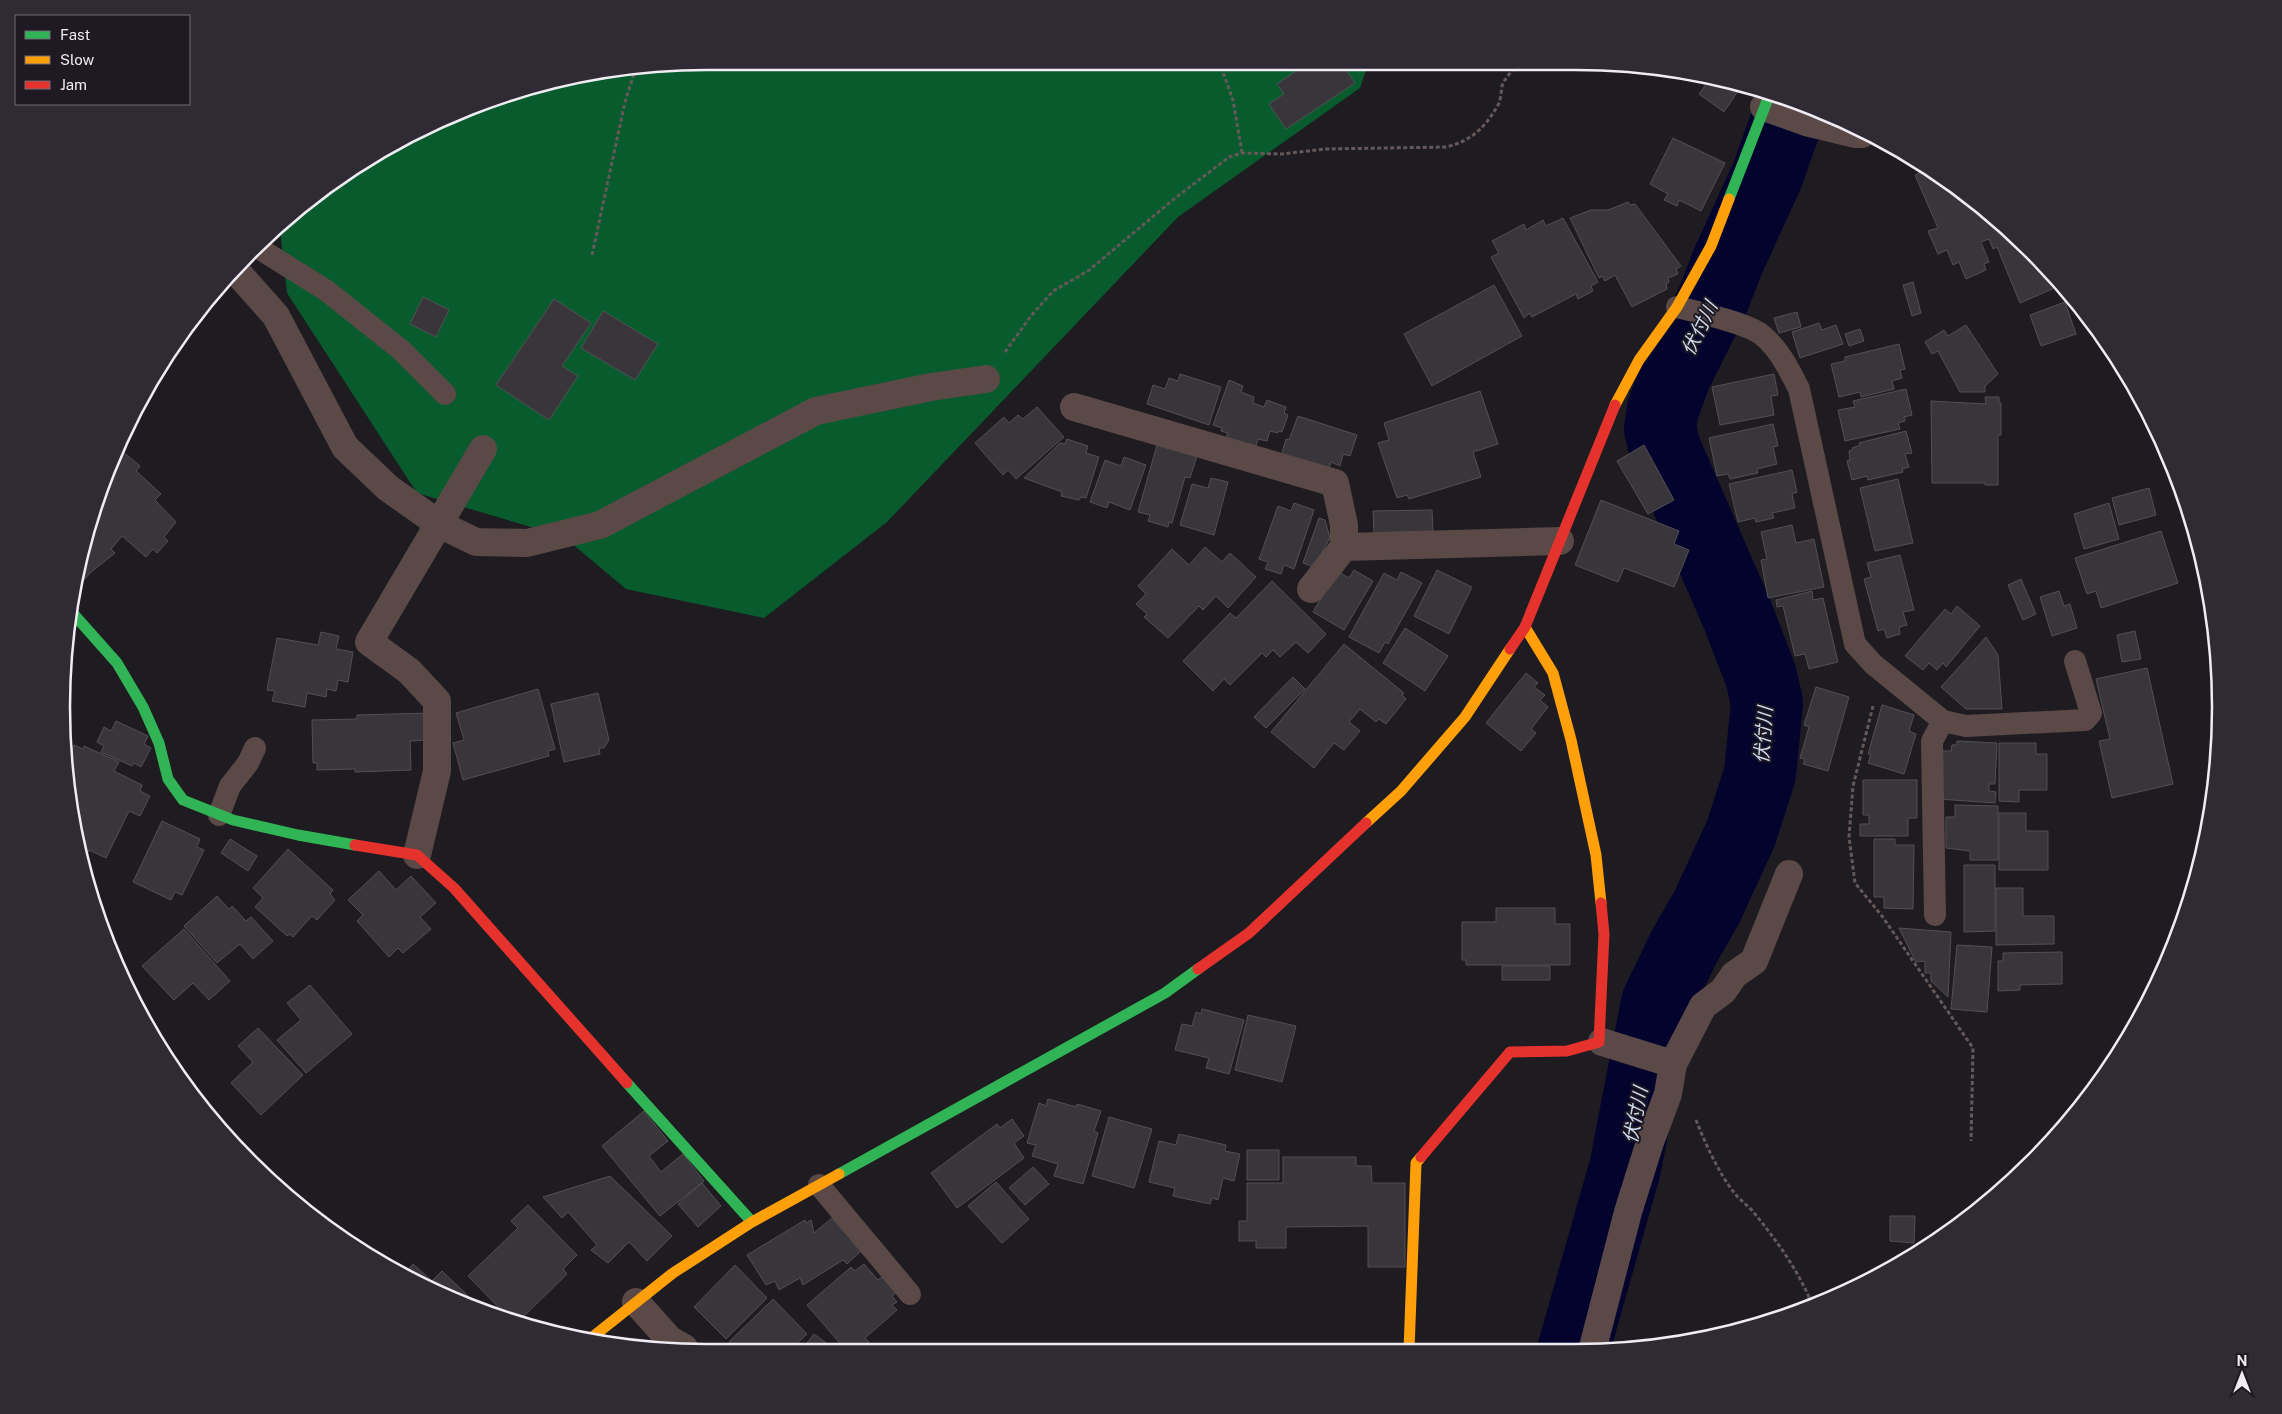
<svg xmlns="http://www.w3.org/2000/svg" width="2282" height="1414" viewBox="0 0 2282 1414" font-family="'Public Sans','Noto Sans JP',sans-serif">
<rect width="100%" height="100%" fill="#1e1b21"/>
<path fill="#085b2d" d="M622,67H1367L1360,88L1178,217L887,522L764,618L626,589L564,537L417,493L287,293L280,229L314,195L421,128L500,95Z"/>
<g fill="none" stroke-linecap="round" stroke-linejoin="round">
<path stroke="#03032e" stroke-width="72" d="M1573,1351L1625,1168L1657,1003L1684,947L1707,907L1741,833L1760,774L1767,703L1761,676L1737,614L1665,449L1660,429L1663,409L1676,374L1713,300L1728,261L1767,176L1793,103"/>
</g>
<path fill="#38363b" stroke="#524f55" d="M1302,67H1344L1355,83L1286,129L1269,104L1284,94L1277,84Z
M1709,80L1740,88L1724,112L1699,94Z
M1673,138L1725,163L1701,211L1679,200L1677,206L1664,200L1668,194L1650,184Z
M1926,170L1968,195L2059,280L2055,281L2057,287L2020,303L1997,247L1993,249L1989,239L1981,242L1989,262L1984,264L1986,270L1966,279L1959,262L1953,265L1947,250L1938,254L1928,231L1938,228L1915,175Z
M1628,202L1630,205L1635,204L1681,266L1676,269L1678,274L1668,278L1669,282L1666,284L1667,289L1632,307L1615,275L1605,281L1602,276L1599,278L1570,218L1591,210H1608Z
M1563,218L1598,282L1591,286L1593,291L1578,299L1576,294L1532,317L1530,313L1524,318L1491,257L1499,253L1492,241L1524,224L1526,230L1543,220L1546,226Z
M1913,282L1921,313L1912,316L1903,285Z
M1494,285L1522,336L1432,386L1404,334Z
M423,297L449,310L436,337L410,324Z
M554,299L591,323L562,366L578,376L549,420L496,385Z
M2065,302L2076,334L2041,346L2030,315Z
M603,311L658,344L635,380L581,348Z
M1797,312L1801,327L1779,333L1774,318Z
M1819,323L1822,330L1836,325L1843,344L1800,358L1792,332Z
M1966,325L1998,374L1985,386V392H1960L1938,351L1932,354L1925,342L1944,330L1948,336Z
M1860,329L1864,341L1849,346L1845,334Z
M1899,344L1905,369L1900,370L1902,378L1892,381L1894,389L1861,397L1860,392L1839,397L1831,364L1845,361V357Z
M1180,374L1221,387L1209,425L1147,404L1153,385L1165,389L1169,378L1178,381Z
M1774,374L1778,395L1771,396L1774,415L1720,425L1712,387Z
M1229,380L1243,386L1241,392L1254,397L1253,403L1264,407L1267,400L1286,407L1284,413L1288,415L1282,432L1278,431V433L1270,431L1267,441L1258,439L1256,446L1226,438L1228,433L1221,431L1222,428L1213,425Z
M1906,389L1912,415L1904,417L1905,421L1898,423L1900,429L1845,441L1838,410L1855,407L1853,401Z
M1480,391L1498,444L1473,452L1481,477L1409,499L1407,495L1397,498L1378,443L1389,440L1384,423Z
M1985,397H1999V403H2001V435H1998V485H1985V483H1932L1931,401L1986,404Z
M1037,407L1064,437L1016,479L1008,470L1003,475L975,443L1004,417L1009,423L1018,415L1023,419Z
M1298,416L1357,435L1350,456L1343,454L1340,466L1331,462L1328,471L1281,456L1286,439L1289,440Z
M1773,424L1778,446L1773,447L1777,464L1757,469L1758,473L1730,479L1728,474L1717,476L1709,438Z
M1906,431L1912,453L1905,454L1909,467L1902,469L1903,472L1868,480L1867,476L1852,480L1847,461L1850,460L1849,451L1853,450L1852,448L1860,445L1859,443Z
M1067,439L1088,446L1086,453L1099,457L1086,498L1081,497L1079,500L1061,496L1062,492L1024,478L1060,443L1065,444Z
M1157,445L1197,456L1190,478L1185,477L1172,523L1169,522L1168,527L1148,521L1150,515L1138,512Z
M1644,445L1674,500L1648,514L1617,461Z
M117,447L140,466L136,471L161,494L155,500L176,522L164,537L168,541L157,553L153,549L146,557L122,536L111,549L115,553L90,573L74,592L95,500Z
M1124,457L1146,465L1130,510L1109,502L1107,508L1090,502L1105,460L1121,466Z
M1792,470L1797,492L1792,494L1795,508L1772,513L1774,518L1756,522L1755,518L1738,522L1729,484Z
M1211,478L1228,482L1214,535L1180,525L1192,484L1208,488Z
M1898,479L1913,543L1875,551L1860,488Z
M2149,488L2156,515L2119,525L2112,498Z
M1601,500L1679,531L1674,544L1689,550L1674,587L1624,568L1618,582L1575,565Z
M1294,503L1314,510L1294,569L1284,565L1281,574L1265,569L1268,562L1259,559L1278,506L1291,511Z
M2109,503L2119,539L2084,549L2074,514Z
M1432,510L1433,531L1374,533L1373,511Z
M1319,518L1325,520L1330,538L1314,567L1303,563Z
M1792,525L1796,543L1814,539L1824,587L1768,598L1761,560L1767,559L1761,532Z
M2161,531L2178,583L2101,608L2096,591L2087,594L2075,558Z
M1205,547L1222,562L1230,553L1256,577L1228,608L1216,596L1203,610L1199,606L1168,638L1144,617L1147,614L1136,604L1146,594L1138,586L1172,549L1189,565Z
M1900,555L1914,610L1903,612L1907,625L1899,627L1900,634L1887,638L1884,629L1878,631L1864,579L1871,577L1867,563Z
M1354,570L1373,581L1344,630L1313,612L1337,571L1349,578Z
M1437,570L1472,587L1449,634L1414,616Z
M1401,572L1422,583L1388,644L1385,642L1379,653L1349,637L1384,573L1397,580Z
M2021,579L2036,614L2023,620L2008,585Z
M1272,581L1326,634L1308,653L1296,642L1280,657L1273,650L1266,657L1262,653L1230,685L1224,679L1213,691L1183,661L1230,613L1236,618Z
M1812,591L1813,600L1823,598L1838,662L1809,669L1805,654L1795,656L1783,606L1777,607L1776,600Z
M2059,591L2064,606L2070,604L2077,628L2052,636L2040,597Z
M1957,606L1980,626L1946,667L1943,663L1937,670L1929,663L1923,670L1905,656L1945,609L1951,614Z
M1405,628L1448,656L1425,691L1383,663Z
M2135,631L2141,659L2122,662L2117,635Z
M321,632L339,636L336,649L353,652L348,682L338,680L336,691L327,689L326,697L307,693L305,707L272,701L275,691L267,690L277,638L318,645Z
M1986,637L1998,655L2002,709H1966L1941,687Z
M1344,644L1404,693L1402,695L1406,699L1386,724L1379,719L1376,722L1360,709L1349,722L1360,731L1344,750L1334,743L1314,768L1271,732Z
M2147,668L2173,784L2112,798L2099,741L2110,739L2096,679Z
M1526,673L1538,683L1534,687L1545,695L1540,700L1548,707L1531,729L1536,733L1521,751L1486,723Z
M1293,677L1305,689L1266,728L1254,717Z
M1816,687L1849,697L1828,771L1803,764L1805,759L1800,758L1809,727L1804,725Z
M538,689L555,749L548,751L549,756L463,780L453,743L464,740L456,713Z
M598,693L609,740L604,748H599L600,754L564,762L551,704Z
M1882,705L1914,715L1909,731L1916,734L1904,774L1868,763L1871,754H1868Z
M428,713V740L410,741L411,770L355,772V769L317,770V763H313L312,720L357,719V715Z
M116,721L148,736L144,744L151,748L141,767L134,763L132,766L101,752L104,746L97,742L104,727L111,731Z
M1957,741L1997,743L1995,784H1989V791L1996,792L1995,803L1939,799L1942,751H1951L1952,745H1957Z
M1999,743H2036V754H2047V790H2019V802L1999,801Z
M74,745L83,749L84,746L119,762L114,771L142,785L140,791L150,796L140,816L129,811L106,858L89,850L85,858L82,856L68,795L73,784L67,781L69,778L66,777L65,762Z
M1863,780H1917V818H1908V836H1860V824H1869V815H1863Z
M1955,805L1998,806V860H1970V851L1946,848V817H1955Z
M1999,813H2026V831H2048V870H1999Z
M162,821L200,839L197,847L204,850L182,895L175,892L171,900L133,882Z
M230,839L257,856L248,871L221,853Z
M1874,839H1895V845H1914L1913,909L1884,908V897H1874Z
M288,849L333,890L330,894L335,900L317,920L312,916L293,937L290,934L287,936L255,907L263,898L253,888Z
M1964,865H1995V931L1964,932Z
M379,871L396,890L411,876L436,903L420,917L431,929L403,953L398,948L389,957L357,921L363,915L348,900Z
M1996,888H2023V916H2054V944L1996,945Z
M217,896L229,909L232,906L246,921L251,917L273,941L253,959L240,944L217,963L184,926Z
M1496,908H1555V924H1570V965H1466V960H1462V922H1496Z
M1899,928L1951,932L1948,997L1931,981V973H1925V961L1916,962Z
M184,929L230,981L209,1000L193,983L174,1000L142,966Z
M1957,945L1992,947L1987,1012L1951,1009Z
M2062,952V984L2020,985V990L1998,991V961H2003V953Z
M1502,966H1550V980H1502Z
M310,985L352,1034L306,1073L277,1040L301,1020L287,1003Z
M1202,1009L1244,1020L1229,1074L1206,1068L1209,1058L1175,1050L1182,1024L1192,1026L1196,1012L1201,1014Z
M1248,1015L1296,1026L1282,1082L1235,1070Z
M258,1028L303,1075L261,1115L231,1083L253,1062L238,1046Z
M1048,1099L1076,1107L1077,1104L1101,1111L1094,1131L1098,1133L1083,1184L1054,1176L1058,1164L1032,1156L1036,1145L1027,1143L1039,1103L1046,1106Z
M644,1111L668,1141L649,1156L661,1172L683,1154L704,1181L660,1216L602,1146Z
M1109,1117L1152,1129L1134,1188L1092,1176Z
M1012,1119L1024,1136L1014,1143L1024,1158L957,1208L931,1173L997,1124L1000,1128Z
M1179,1134L1226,1145L1225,1151L1240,1154L1234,1181L1223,1178L1218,1200L1212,1198L1210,1204L1173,1196L1175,1188L1149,1182L1159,1141L1176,1145Z
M1247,1150H1279V1180H1247Z
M1283,1157H1356V1166H1371L1372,1183H1405V1267H1368V1226L1286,1227V1248H1256V1241H1239V1221H1247V1183H1283Z
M1033,1167L1049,1184L1025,1205L1009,1188Z
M610,1176L672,1236L647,1261L629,1242L608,1263L591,1250L597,1245L568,1212L562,1218L543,1197Z
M996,1182L1029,1219L1002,1243L968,1206Z
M702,1183L721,1206L698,1227L678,1204Z
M528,1205L577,1255L563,1269L567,1274L520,1320L507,1316L468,1276L518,1228L511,1221Z
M1890,1216H1915L1914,1243L1890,1241Z
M832,1218L861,1251L847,1264L843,1260L803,1285L800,1278L779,1290L775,1281L766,1285L747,1255L805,1220L806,1223L811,1220L814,1233Z
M413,1264L432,1281L442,1271L483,1310L460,1304L406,1272Z
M864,1264L878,1280L882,1277L896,1293L892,1296L897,1302L892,1305L897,1310L865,1338L869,1342L862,1348H844L807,1305L851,1267L855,1271Z
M735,1265L767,1298L726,1339L694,1307Z
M773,1299L807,1334L792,1348H734L729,1342Z
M814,1334L833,1348H803Z"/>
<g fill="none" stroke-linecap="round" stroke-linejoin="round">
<path stroke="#645858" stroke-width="3" stroke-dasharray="4 2.5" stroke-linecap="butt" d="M1221,67L1233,100L1242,153
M592,255L625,102L636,67
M1005,352L1031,316L1053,291L1088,271L1174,199L1229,157L1242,153L1281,154L1326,149L1446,147C1471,141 1485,128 1498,105C1501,100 1501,92 1502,86C1504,79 1511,73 1514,67
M2210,611C2217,661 2219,712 2217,762
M1873,706L1853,786L1849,837L1855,883L1882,916L1973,1048L1971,1141
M1696,1120C1706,1145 1719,1174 1736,1195C1742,1202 1750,1207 1755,1214C1777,1241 1798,1270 1811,1302"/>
<path stroke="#5a4946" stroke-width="22" d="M260,249L327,291L401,350L445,394
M1677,307C1697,312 1747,323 1762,335C1779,349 1789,369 1799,389L1855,644L1873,664L1943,721L1966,726L2085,720L2091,713L2075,661
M219,815L230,786L248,763L255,748
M1935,915L1932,741L1943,721
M819,1185L910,1294"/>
<path stroke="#5a4946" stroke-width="28" d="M1764,107L1809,123L1855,134H1862
M237,272L276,316L345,447L388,488L439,524L476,542L527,543L600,525L816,411L931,387L986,379
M1074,407L1335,483L1344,525V547L1560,541
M1311,589L1344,547
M417,855L437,771V701L409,671L369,642L483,449
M1602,1042L1673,1064
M636,1302L670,1340L684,1348
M1592,1351L1628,1212L1650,1142L1668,1094L1673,1064L1703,1006L1723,991L1734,975L1754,961L1789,874"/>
<path stroke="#30b455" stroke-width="11" d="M1729,199L1769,96
M70,610L117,663L143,707L159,743L168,779L183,800L233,820L298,835L355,845
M627,1083L752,1222
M839,1174L1165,993L1198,969"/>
<path stroke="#ff9f0a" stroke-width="11" d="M1615,405L1639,360L1677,307L1711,246L1729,199
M1525,627L1553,673L1571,740L1596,855L1601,903
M1366,823L1401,791L1465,717L1510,649
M590,1339L673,1273L752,1222L839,1174
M1409,1350L1416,1163L1421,1157"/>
<path stroke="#e5322d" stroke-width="11" d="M1510,649L1525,627L1615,405
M355,845L417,855L454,888L627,1083
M1198,969L1249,933L1366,823
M1421,1157L1510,1052L1567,1051L1599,1042L1604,934L1601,903"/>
</g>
<g text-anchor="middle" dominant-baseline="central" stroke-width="4" stroke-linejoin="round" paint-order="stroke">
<g font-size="19" font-style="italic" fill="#ced9ed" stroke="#1e1923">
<text transform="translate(1699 328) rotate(-64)">伏付川</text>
<text transform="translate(1763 735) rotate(-86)">伏付川</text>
<text transform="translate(1635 1115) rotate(-79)">伏付川</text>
</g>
</g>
<path d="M0 0H2282V1414H0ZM707 70H1575A637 637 0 0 1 2212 707V707A637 637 0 0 1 1575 1344H707A637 637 0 0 1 70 707V707A637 637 0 0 1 707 70Z" fill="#2f2a34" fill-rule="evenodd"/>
<path fill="none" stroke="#efecf3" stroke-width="2.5" d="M707 70H1575A637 637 0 0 1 2212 707V707A637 637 0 0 1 1575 1344H707A637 637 0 0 1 70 707V707A637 637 0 0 1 707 70Z"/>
<rect x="15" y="15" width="175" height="90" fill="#1e1923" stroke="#726d76"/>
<rect x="25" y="31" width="25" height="8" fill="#30b455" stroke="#726d76"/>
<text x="60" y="40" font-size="15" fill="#efecf3">Fast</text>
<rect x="25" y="56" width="25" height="8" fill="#ff9f0a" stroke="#726d76"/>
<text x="60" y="65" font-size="15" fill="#efecf3">Slow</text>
<rect x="25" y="81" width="25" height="8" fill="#e5322d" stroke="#726d76"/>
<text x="60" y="90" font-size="15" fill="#efecf3">Jam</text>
<g transform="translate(2242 1374)" stroke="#1e1923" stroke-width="4" paint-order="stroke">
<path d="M0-4L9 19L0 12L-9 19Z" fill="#efecf3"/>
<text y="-8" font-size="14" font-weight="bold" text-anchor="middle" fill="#efecf3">N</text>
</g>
</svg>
